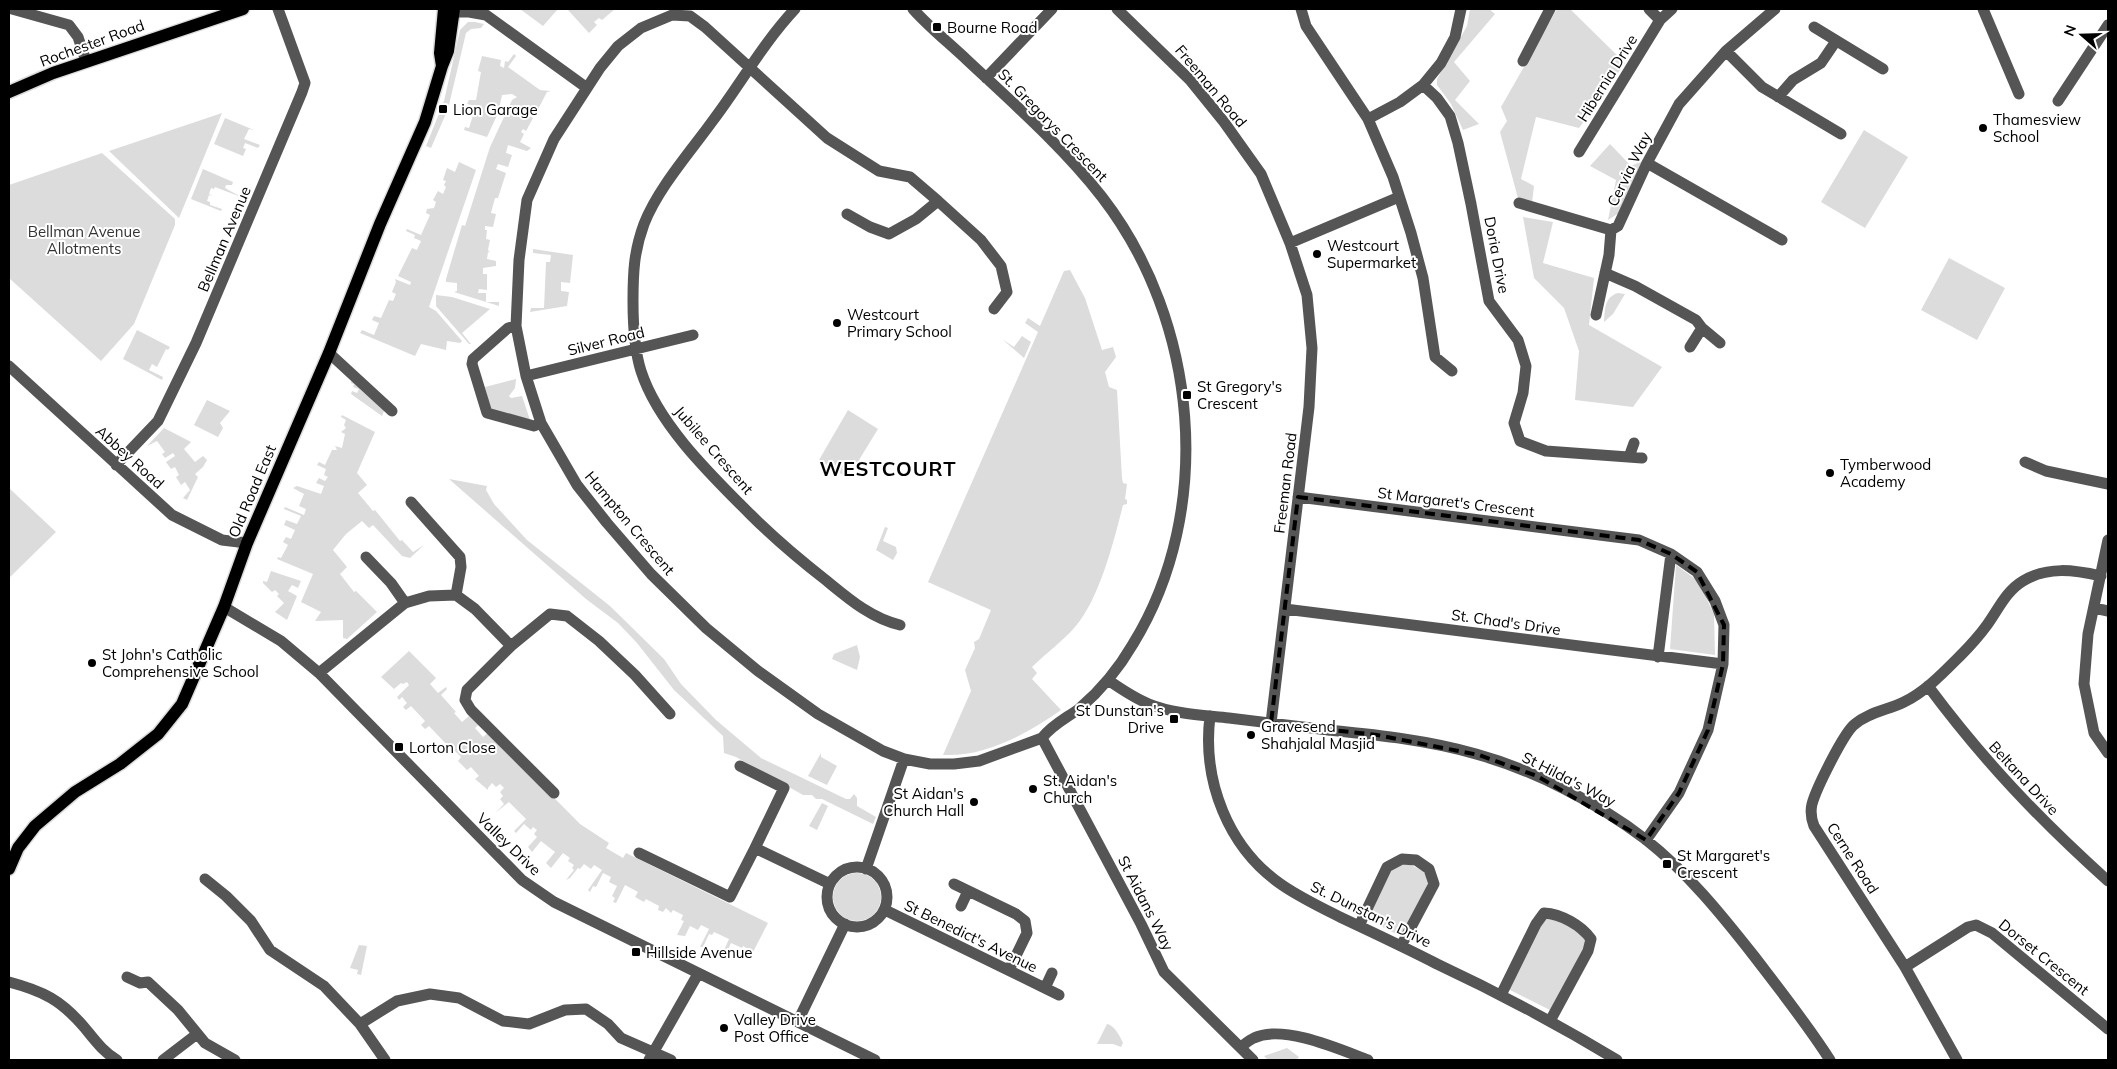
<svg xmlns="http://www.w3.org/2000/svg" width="2117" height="1069" viewBox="0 0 2117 1069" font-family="Mulish,sans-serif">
<rect width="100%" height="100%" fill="#fff"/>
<path fill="#dcdcdc" d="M520,9H558L543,26Z
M570,9H615L602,20L599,18L594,22L597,25L589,33L568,10Z
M1470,9H1489L1495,14L1454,62L1470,81L1455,100L1479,124L1463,130L1451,104L1437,85V79L1467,26Z
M1557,9H1570L1625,63L1579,128L1536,117L1521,179L1534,186L1532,203L1518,198L1500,132L1507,121L1501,107Z
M468,22H475L484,24L481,28L471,29L466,33L448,109L431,148L426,146L444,101L460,30Z
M514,54L516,56L508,67L540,90L551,91L547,92L535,115L528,111L526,114L533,118L526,131L523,129L521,132L524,134L520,142L531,148L527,151L508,145L506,153L512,155L508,167L498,164L496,169L506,173L498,198H495L491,213L496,214L493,227L485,226V230H487L486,239L490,240L488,250L490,253L488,252L487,259L496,261V266L483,268V274H487V290L479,289L478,293H486V302H499V306L454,292L457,291V283L446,282V279L462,225L465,226L490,147L512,100L517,97L512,94L502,95L498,113L487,137L464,130L465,127L469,128L476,106L467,104L469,100H476L481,72L478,71L482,56L501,60L500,66L504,68L505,61L508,62Z
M222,113L179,218L109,151Z
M225,118L254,130L249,129L244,139L260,145L258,148L245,143L243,148L246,149L243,156L214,144Z
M1864,130L1908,157L1865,228L1821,202Z
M1610,144L1631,166L1642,161L1619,213L1608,220L1616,180L1590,166Z
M102,153L175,219V225L134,324L101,361L9,278V185Z
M459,162L476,170L429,307L436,311L462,341L460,343L447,341L446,350L421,344L415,356L360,333L362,330L374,335L379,323L372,320L374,316L381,318L389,300L393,301L396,294L392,292L396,282L395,279L410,285L411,282L398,276L412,248L417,250L421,241L414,238L415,235L406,231L407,229L421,235L430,215L426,213L427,209L434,208L436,202L433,200L438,191L443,194L446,187L444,185L446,181L443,180L447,168L455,172Z
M203,169L233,182L232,185H226L225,188L241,197L215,187L214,189L211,188L209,194L213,196L209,195L207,201L210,202V205L222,209L221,211L191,199Z
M1523,217L1553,222L1543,263L1594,278L1589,325L1662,367L1633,407L1575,400L1579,351L1564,308L1534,278Z
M533,249L573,255L570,283L561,282V291L569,292L567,306L530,312L531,308H544L546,262H550L551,255L533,253Z
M1949,258L2005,288L1977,340L1921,310Z
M1070,270L1085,298L1102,350L1113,347L1116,357L1105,372L1109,387L1117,390L1122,478L1123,483L1127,484L1125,499L1127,500V504L1123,505C1114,541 1099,600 1075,627C1062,642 1046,653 1032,667L1037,673L1032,679L1061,710C1028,733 986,757 943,755L971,691L965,670L975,648L974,642L979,639L991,610L928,582L1038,332L1025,323L1028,318L1040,326L1064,271Z
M1618,293L1625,294L1613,314L1604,322C1605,310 1604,297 1618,293Z
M436,295L452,297L490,309L462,333L471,344H469L436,306Z
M137,330L170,347L168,350L166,349L157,367L152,364L149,370L163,377L162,380L123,359Z
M1022,336L1031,342L1024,358L1002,339L1014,347Z
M352,379L384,411L382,416L351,394L352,391L357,393L359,389L353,387L354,384L351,383Z
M516,379L515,388L509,396L511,398L522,396L530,420L491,412L485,387Z
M207,400L230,411L220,423L223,428L218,437L194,425Z
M848,410L878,429L848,478L819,460Z
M342,415L375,432L357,473L367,485L358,493L373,511L375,510L400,541L402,540L413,552L424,545L410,558L402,556L373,525L369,528L362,521L346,534L333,550L347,567L340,574L354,592L356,591L377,612L347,639L343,638V620L315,621L321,612L301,602L313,574L277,559L278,557L281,558L288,545L283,542L286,537L291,539L295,530L284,525L286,520L297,524L301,516L284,509L285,507L304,515L306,509L299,506L304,494L293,488L297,486L321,494L324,486L316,483L319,478L325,481L328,477L324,475L326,469L317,465L319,462L325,465L332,450H337L335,446L342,448L345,434L341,432L346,428L344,425L346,420L341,417Z
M164,428L191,442L184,449L195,462L203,456L207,460L203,467L195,474L198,477L187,500L183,498L190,490L185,482L181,485L176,477L179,475L175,467L171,469L166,462L175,456L173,453L165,458L162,454L165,452L157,441L147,446Z
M449,479L487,486L486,490L494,504L527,540L610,606L664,659L681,684L716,720L761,758L846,799H850L854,794L857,798V806L876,817L873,824L822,799H816L812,795H803L736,757L724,753L723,736L674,690L637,643L618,623L586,599Z
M9,488L56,532L9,578Z
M885,527L888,528L883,541L896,547L897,553L893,560L876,550Z
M1676,565L1698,581L1714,614L1715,655L1670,649Z
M271,571L301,581L298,588L292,585L288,591L297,596L287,620L275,612L284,603L277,596L279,594L275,590L272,592L263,583V581L267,582Z
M857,645L860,657L857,670L832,659L834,654Z
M409,651L436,678L430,684L438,693L446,687L447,689L441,695L456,712L454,713L462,722L469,716L480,723L475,728L483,737L489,732L580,824L609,843L606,848L623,858L626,853L768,923L753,952L743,946L742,948L731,943L724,958L721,957L729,939L714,932L712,935L709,934L703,947H700L709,929L701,925L698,930L690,926L685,936L677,935L684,921L681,920L683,915L673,910L671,913L666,908L663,912L658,910L659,906L646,899L644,902L635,897L638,892L625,885L616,903L613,902L615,898L612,896L617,886L609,882L611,877L603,873L596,887L593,886L590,892L588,890L602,870L594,865L591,869L584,864L580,869L578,868L570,878L566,880L574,870L572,868L574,865L568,861L570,858L563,853L551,868L546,863L555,852L541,841L532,852L528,847L537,837L534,834L537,830L533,827L531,830L524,824L516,833L514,831L526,819L509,802L495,813L504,804L500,799L503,796L500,792L504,788L500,784L496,787L492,783L488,788V790L475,779L479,776L471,767L467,770L458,761L461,757L453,749L449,747L429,726L425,729L421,725L425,721L411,706L406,710L403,707L407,703L402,697L399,700L397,697L409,685L407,682L403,684L401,683L394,689L381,677Z
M821,753V757L837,766L827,785L808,776Z
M822,803L828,806L817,830L809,826Z
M1405,862L1425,872L1429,884L1404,938L1367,919L1386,878L1394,867Z
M833 897a24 24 0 1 1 48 0a24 24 0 1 1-48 0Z
M1546,918H1553L1585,934L1588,941L1550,1010L1508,989L1542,921Z
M359,945L367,946L361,975L357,974L358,970L350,968Z
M1107,1024C1114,1025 1120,1036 1123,1043L1121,1047L1113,1044H1097Z
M1287,1048L1299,1057L1296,1060H1268L1264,1056Z"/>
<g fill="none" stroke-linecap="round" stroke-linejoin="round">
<defs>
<path id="major" d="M442,66L440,53L444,9
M9,92L53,73L243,9
M9,869L18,848L35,826L75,792L120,764L158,734L182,704L224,607L247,543L329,353L380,224L425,122L442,66L448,51L454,9"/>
</defs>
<use href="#major" stroke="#dbdbdb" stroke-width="15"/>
<path stroke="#555" stroke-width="11" d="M12,9L69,25L78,37L86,61
M795,9C764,42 741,83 714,119C691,151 658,188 644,224C634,251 633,272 633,301C633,324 634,349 641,371C658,424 711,475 750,514C774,538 800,560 827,581C849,599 871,618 900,625
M913,9C929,27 949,43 967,60C1013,103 1063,147 1102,197C1198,321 1216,509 1133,644C1119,668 1101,690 1080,708C1067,718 1053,724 1042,738
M1117,9L1190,80L1224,122L1261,174L1290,243L1307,295L1312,348L1309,407L1271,723
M1301,9L1306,26L1368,119L1393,177L1411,233L1423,278L1435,357L1452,371
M1649,9L1660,20
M1983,9L2019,94
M445,12H469L486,15L587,88
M1814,27L1883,69
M1726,51L1762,87L1841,134
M1523,61L1550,9
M986,78L1052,9
M1423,85L1437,98L1450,116L1458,143L1471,204L1489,301L1518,340L1526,366L1523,393L1514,423L1520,441L1546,451L1642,458
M1778,97L1793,80L1821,63L1836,41
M2058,101L2108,25
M1368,119L1400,102L1423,85L1441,63L1455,37L1461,9
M1579,152L1660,20L1672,9
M1647,163L1782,240
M1519,203L1611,230
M847,214L870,227L889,234L916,219L938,201
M1290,243L1399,197
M1605,273L1635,286L1696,320L1702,328L1690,347
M994,309L1007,292L1001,266L981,240L938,201L910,177L879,171L827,138L705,27L690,16L672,15L641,28L618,46L600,68L554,139L527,200L519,260L516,326L526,376L541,423L577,485L607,523L651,574L706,628L758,671L818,714L883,751L904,759L930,764H954L979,761L1042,738
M1596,315L1609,255L1611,230L1618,226L1647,163L1679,104L1726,51L1775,9
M516,326L508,328L473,359L472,364L487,413L534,426L541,423
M1702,328L1720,343
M329,353L392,411
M9,366L172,515L222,540L247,543
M526,376L693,335
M1629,457L1634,443
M2025,462L2046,471L2108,484
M116,465L158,421L196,343L302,92L305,83L278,9
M1298,497L1639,540L1671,554L1697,572L1715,601L1724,625L1723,664L1708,730L1679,793L1646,840
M411,502L460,557L461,567L456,595L475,609L511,646L550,614L567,616L599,641L635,675L670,714
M2108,540L2088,634L2084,684L2094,733L2108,753
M366,557L391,583L405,603
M224,607L281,641L319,673L522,880L554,902L875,1060
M2094,608L2108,611
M1285,609L1723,664
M511,646L467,690L465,700L471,710L554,793
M1658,657L1671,554
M319,673L405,603L429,596L456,595
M1108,680C1121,689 1134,698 1149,704C1174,714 1202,715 1229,718C1262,722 1295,726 1328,730C1377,735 1428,740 1476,754C1534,770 1598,803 1645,839C1687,872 1721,914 1754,956C1780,990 1807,1024 1830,1060
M1928,686C1983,760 2039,819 2108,881
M1210,716C1202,781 1228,848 1282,885C1301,898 1322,908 1342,918C1374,933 1406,948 1437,964C1499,993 1559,1025 1617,1060
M1042,738L1141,924L1164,972L1253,1060
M740,766L784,788L755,848L830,884
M639,853L730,897L755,848
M827 897a30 30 0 1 1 60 0a30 30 0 1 1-60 0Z
M866,869L904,759
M205,879L226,896L251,921L270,950L324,986L360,1024L385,1060
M954,884L1016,914L1025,921L1027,933L1009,970
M961,906L968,891
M885,910L1059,995
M1359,926L1387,867L1402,859L1416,860L1429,869L1434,884L1401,946
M1905,967L1968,927L1976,925L1992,933L2108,1029
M127,977L140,983L148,982L178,1010L205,1043L235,1060
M9,982C43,991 61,1000 84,1027C94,1039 103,1052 117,1060
M1045,988L1052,973
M1501,995L1536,924L1544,913C1561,914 1581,925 1591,939L1588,951L1550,1021
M798,1021L845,924
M360,1024L397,1001L430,994L459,998L503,1021L529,1024L565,1010L586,1009L608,1024L621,1038L671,1060
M1241,1047C1245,1044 1249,1040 1254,1038C1283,1024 1339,1049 1368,1060
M163,1060L197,1034
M649,1060L698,974
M1957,1060L1905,967L1814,826C1811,818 1810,812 1812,804C1816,789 1844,732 1855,724C1869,712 1888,710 1904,702C1925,692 1943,673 1960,656C1969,647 1979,636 1987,625C1998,610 2006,591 2023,581C2048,566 2074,570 2101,576"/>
<use href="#major" stroke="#000" stroke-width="12"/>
</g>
<path fill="none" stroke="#000" stroke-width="4" stroke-dasharray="10 6" stroke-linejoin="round" d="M1298,497L1639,540L1671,554L1697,572L1724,625L1723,664L1708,730L1679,793L1646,840L1537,776L1479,755L1377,735L1271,723Z"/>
<g fill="#000" stroke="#fff" stroke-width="2">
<rect x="932" y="22" width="10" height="10" rx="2.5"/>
<rect x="438" y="104" width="10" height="10" rx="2.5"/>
<circle cx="1983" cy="128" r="5"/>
<circle cx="1317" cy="254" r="5"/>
<circle cx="837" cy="323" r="5"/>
<rect x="1182" y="390" width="10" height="10" rx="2.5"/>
<circle cx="1830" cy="473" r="5"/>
<circle cx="92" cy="663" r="5"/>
<rect x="1169" y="714" width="10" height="10" rx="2.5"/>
<circle cx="1251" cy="735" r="5"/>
<rect x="394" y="742" width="10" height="10" rx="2.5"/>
<circle cx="1033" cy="789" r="5"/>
<circle cx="974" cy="802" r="5"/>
<rect x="1662" y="859" width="10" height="10" rx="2.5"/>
<rect x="631" y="947" width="10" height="10" rx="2.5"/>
<circle cx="724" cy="1028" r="5"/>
</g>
<g text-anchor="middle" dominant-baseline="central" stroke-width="4" stroke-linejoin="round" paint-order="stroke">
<g font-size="15" fill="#000" stroke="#fff" text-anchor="start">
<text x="947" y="27">Bourne Road</text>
<text x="453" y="109">Lion Garage</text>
<text x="1993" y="119">Thamesview<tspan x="1993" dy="17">School</tspan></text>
<text x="1327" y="245">Westcourt<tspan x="1327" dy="17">Supermarket</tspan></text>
<text x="847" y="314">Westcourt<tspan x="847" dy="17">Primary School</tspan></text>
<text x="1197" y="386">St Gregory's<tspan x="1197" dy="17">Crescent</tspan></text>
<text x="1840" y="464">Tymberwood<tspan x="1840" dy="17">Academy</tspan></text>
<text x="102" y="654">St John's Catholic<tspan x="102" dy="17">Comprehensive School</tspan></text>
<text x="1164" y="710" text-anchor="end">St Dunstan's<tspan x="1164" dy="17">Drive</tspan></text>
<text x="1261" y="726">Gravesend<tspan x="1261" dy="17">Shahjalal Masjid</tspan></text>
<text x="409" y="747">Lorton Close</text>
<text x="1043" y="780">St. Aidan's<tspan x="1043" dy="17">Church</tspan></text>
<text x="964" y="793" text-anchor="end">St Aidan's<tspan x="964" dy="17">Church Hall</tspan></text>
<text x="1677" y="855">St Margaret's<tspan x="1677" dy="17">Crescent</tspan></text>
<text x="646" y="952">Hillside Avenue</text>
<text x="734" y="1019">Valley Drive<tspan x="734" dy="17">Post Office</tspan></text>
</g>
<g font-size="15" fill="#000" stroke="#fff">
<text transform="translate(92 43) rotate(-20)">Rochester Road</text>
<text transform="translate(1607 78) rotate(-58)">Hibernia Drive</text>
<text transform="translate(1211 86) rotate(50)">Freeman Road</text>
<text transform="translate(1053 125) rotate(46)">St. Gregorys Crescent</text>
<text transform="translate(1629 169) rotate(-64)">Cervia Way</text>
<text transform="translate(224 239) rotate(-67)">Bellman Avenue</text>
<text transform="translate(1497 255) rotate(79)">Doria Drive</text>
<text transform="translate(606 341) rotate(-14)">Silver Road</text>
<text transform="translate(714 450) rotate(49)">Jubilee Crescent</text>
<text transform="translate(130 457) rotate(42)">Abbey Road</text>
<text transform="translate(1285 483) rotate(-83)">Freeman Road</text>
<text transform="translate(252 491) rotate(-67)">Old Road East</text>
<text transform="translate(1456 502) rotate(7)">St Margaret's Crescent</text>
<text transform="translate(630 523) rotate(50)">Hampton Crescent</text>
<text transform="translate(1506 622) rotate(8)">St. Chad's Drive</text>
<text transform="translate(2024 778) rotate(47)">Beltana Drive</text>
<text transform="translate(1569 779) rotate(27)">St Hilda's Way</text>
<text transform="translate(509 844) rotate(44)">Valley Drive</text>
<text transform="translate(1853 858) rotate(57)">Cerne Road</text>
<text transform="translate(1146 903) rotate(63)">St Aidans Way</text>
<text transform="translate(1371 914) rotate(26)">St. Dunstan's Drive</text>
<text transform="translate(971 936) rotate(26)">St Benedict's Avenue</text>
<text transform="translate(2044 957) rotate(39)">Dorset Crescent</text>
</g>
<g font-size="15" fill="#333" stroke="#fff">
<text x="84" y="231">Bellman Avenue<tspan x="84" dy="17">Allotments</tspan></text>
</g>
<g font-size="20" font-weight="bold" letter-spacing="1" fill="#000" stroke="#fff">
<text x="888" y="468">WESTCOURT</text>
</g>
</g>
<rect width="2117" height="1069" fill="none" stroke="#000000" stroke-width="20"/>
<g transform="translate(2082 35) rotate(290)" stroke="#ffffff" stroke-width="4" paint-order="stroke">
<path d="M0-4L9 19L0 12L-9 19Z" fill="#000000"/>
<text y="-8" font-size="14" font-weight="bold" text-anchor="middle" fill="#000000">N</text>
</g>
</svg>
